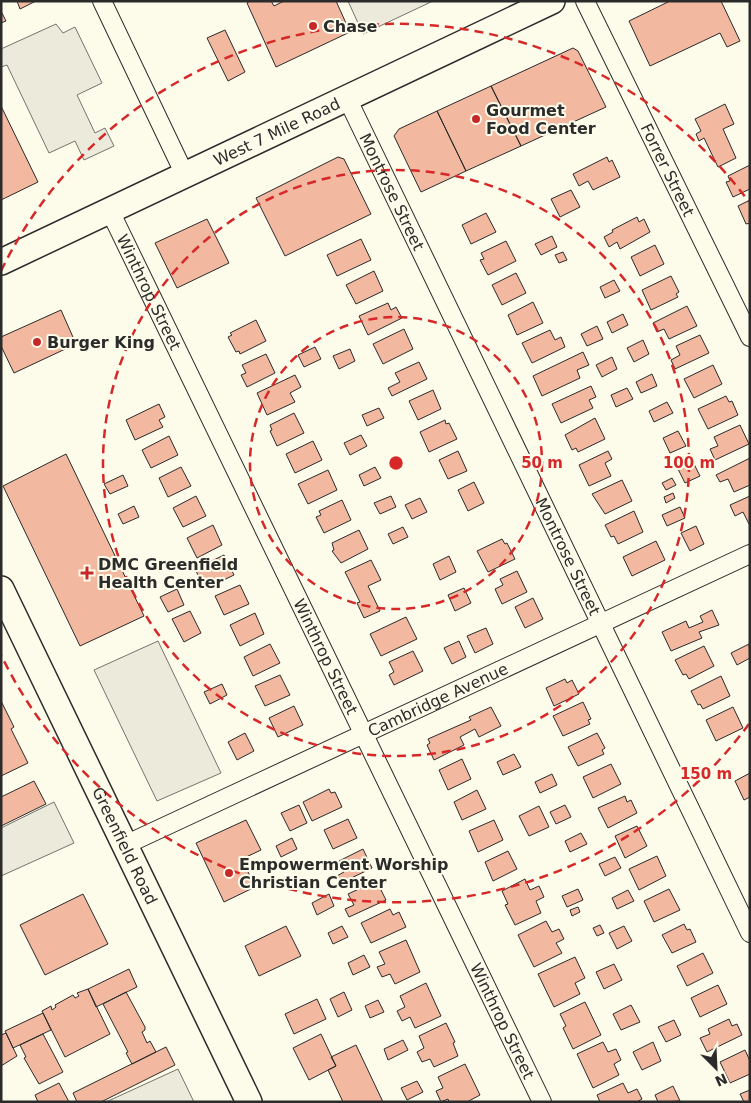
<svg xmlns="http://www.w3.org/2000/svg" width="751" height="1103" viewBox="0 0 751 1103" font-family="'DejaVu Sans',sans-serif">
<rect width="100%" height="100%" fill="#fdfbea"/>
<path fill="#eceadb" stroke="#74746e" d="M348,1H433L363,34Z
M56,24L63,33L75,27L102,83L77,95L95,133L105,128L114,146L84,160L75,141L49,153L7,65L1,67V49Z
M158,641L221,773L157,801L94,670Z
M54,802L74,843L1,876V828Z
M178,1069L194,1102H106Z"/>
<path fill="#f2b8a0" stroke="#2b2b2b" d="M17,1H36L20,9Z
M250,1H271L274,6L284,1H336L350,32L276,67L247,3Z
M670,1H721L740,41L727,47L720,33L650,66L629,21Z
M1,11L6,21L1,23Z
M225,30L245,72L228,81L207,38Z
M573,48L578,51L606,107L521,146L491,86Z
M491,86L521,146L466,171L437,111Z
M725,104L734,124L723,129L736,158L718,167L704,138L699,141L696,134L701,131L695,119Z
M1,106L38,182L1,200Z
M437,111L466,171L421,192L394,136L399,129Z
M338,157L344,159L371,214L285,256L256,198Z
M607,157L609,162L612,160L620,177L593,190L588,181L579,186L573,174Z
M750,165V189L733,197L726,182L730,181L728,176Z
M571,190L580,207L560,217L551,199Z
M750,200V223L746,224L738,206Z
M486,213L496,232L471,244L462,225Z
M637,217L639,222L644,219L650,232L620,249L617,242L609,247L604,237L613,232L612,230Z
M207,219L229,263L177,288L155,243Z
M552,236L557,247L541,255L535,244Z
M361,239L371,260L337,276L327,255Z
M506,241L516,261L488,275L480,260L484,259L481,253Z
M655,245L664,264L640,276L631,257Z
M563,252L567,260L559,263L555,255Z
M374,271L383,291L356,304L346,285Z
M516,273L526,293L502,305L492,285Z
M671,276L679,292L676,294L678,297L651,310L642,290Z
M614,280L620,291L605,298L600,287Z
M533,302L543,323L517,335L508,315Z
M388,303L391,310L396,307L402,318L368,335L359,316Z
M687,306L697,326L669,339L664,329L657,332L653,323Z
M61,310L76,344L14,373L1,346V337Z
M623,314L628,325L612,333L607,322Z
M256,320L266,341L240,354L239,351L236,352L228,337L232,335L230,333Z
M597,326L603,339L587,346L581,334Z
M404,329L413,349L383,364L373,344Z
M550,330L555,340L561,337L565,347L532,363L522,343Z
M700,335L709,353L675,369L671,360L680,355L676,346Z
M643,340L649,354L634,362L627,348Z
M315,347L321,359L304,367L298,355Z
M350,349L355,361L339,369L333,356Z
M583,352L589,365L577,370L580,378L542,396L533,376Z
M266,354L275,373L247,387L241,375L246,373L242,365Z
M612,357L617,369L602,377L596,365Z
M419,362L427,379L392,396L388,388L400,382L395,373Z
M713,365L722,384L694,398L684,379Z
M652,374L657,386L641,393L636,382Z
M295,375L301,387L290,393L295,402L267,415L257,393Z
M591,386L596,397L589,400L593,408L561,423L552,404Z
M627,388L633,399L616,407L611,395Z
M433,390L441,409L418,420L409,401Z
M726,396L729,402L732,401L738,415L708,429L698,409Z
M667,402L673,413L654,422L649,411Z
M159,404L165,417L159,420L163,427L135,440L126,420Z
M379,408L384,418L367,426L362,415Z
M294,413L304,433L277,446L270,431L272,430L270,425Z
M595,418L605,439L578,452L576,448L572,450L565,435Z
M445,420L446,424L449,423L457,439L429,452L420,432Z
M740,425L749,444L715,460L710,449L718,446L714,437Z
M678,431L686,446L670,453L663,438Z
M361,435L367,446L350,455L344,443Z
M169,436L178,455L151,468L142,450Z
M313,441L322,460L295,473L286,454Z
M458,451L467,471L448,479L439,460Z
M608,451L612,459L605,463L611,476L589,486L579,465Z
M66,454L144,616L80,646L3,486Z
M691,458L700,476L685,483L676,465Z
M750,458V485L734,492L728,479L720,482L716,475Z
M181,467L191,486L168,497L159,478Z
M375,467L381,478L364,486L359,475Z
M328,470L337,490L308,504L298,484Z
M123,475L128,486L110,494L104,484Z
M672,478L676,485L666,490L662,483Z
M622,480L632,501L605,514L592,494Z
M474,482L484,503L468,511L458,490Z
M673,493L675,498L666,503L664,497Z
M196,496L206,516L183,527L173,508Z
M391,496L396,507L380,514L374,503Z
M750,496V526L743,512L735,516L730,505Z
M420,498L427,512L412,519L405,505Z
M342,500L351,520L324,533L316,517L321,515L319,511Z
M134,506L139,517L123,524L118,514Z
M680,507L685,518L667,526L662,515Z
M634,511L643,532L618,544L614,536L611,537L605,525Z
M213,525L222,545L197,558L187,538Z
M696,526L704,544L690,551L681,533Z
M403,527L408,537L393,544L388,534Z
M359,530L368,549L341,563L332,551L334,550L332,543Z
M502,539L505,544L507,543L515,559L488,572L477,551Z
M656,541L665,560L632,576L623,557Z
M224,555L234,575L205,589L195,569Z
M449,556L456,572L440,580L433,564Z
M371,560L381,580L368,586L380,611L364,618L357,603L360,602L345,572Z
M517,571L527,592L502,604L495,589L503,585L500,579Z
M240,585L249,604L224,615L215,596Z
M464,588L471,603L455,611L448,595Z
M177,589L184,605L168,612L160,597Z
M533,598L543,619L525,628L515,607Z
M712,610L719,625L699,632L702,638L671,651L662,632L686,621L689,628L703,622L700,616Z
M190,611L201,633L184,642L172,619Z
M255,613L264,634L240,646L230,625Z
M406,617L417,639L381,656L370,634Z
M486,628L493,644L475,653L467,636Z
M459,641L466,657L452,664L444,648Z
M270,644L280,663L253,676L244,657Z
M749,644L750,658L737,665L731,653Z
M704,646L714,666L689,679L686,674L683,675L675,660Z
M413,651L423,671L394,685L389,675L394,672L389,662Z
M280,675L290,695L265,706L255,686Z
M721,676L730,696L703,709L700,704L698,705L691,691Z
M565,679L567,683L572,680L579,694L554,706L546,688Z
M222,684L227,695L210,704L204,692Z
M1,701L14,727L11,729L28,763L1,776Z
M583,702L591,719L588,720L590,724L563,736L553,716Z
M294,706L303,725L278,737L269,718Z
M491,707L501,726L479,737L475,729L460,737L464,745L434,760L427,745L430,743L428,739L471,720L469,717Z
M733,707L743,728L716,741L706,720Z
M245,733L254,751L237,760L228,742Z
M597,733L605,748L602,750L604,754L578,766L568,747Z
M514,754L521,767L503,775L497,762Z
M462,759L471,779L448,790L439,770Z
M611,764L621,784L593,798L583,777Z
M750,773V797L744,800L735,781Z
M552,774L557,785L540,793L535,782Z
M34,781L46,804L1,826V797Z
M329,789L331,793L335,792L342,807L312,821L303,802Z
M477,790L486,809L462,820L454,802Z
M625,796L627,802L631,800L637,813L608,828L598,808Z
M299,805L307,823L290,831L281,813Z
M565,805L571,817L556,824L550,812Z
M539,806L549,827L529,836L519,816Z
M348,819L357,838L333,849L324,830Z
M246,820L261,850L242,859L255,887L224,902L196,843Z
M494,820L503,840L478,852L469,831Z
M637,826L647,846L625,858L615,836Z
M581,833L587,844L570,852L565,841Z
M292,838L297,849L281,857L276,846Z
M363,849L372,868L339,884L335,877L344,872L339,861Z
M508,851L517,869L493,881L485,862Z
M657,856L666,876L639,890L629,869Z
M615,857L621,868L605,876L599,864Z
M525,879L530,890L539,886L544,897L536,901L541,913L515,925L505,905L508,904L502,891Z
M374,882L376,887L379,886L386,900L349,917L345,909L354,905L348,894Z
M578,889L583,900L567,907L562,896Z
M669,889L680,910L654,922L644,901Z
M628,890L634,901L617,909L612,898Z
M83,894L108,944L45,975L20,925Z
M329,894L334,906L317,915L312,903Z
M578,907L580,912L572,916L570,910Z
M390,909L393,915L399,912L406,927L371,943L361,923Z
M546,921L552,932L559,929L564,939L556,943L562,953L534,967L518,935Z
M684,924L687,930L690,929L696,942L672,953L662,935Z
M600,925L604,933L597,936L593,928Z
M286,926L301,956L259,976L245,946Z
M342,926L348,937L333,944L328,933Z
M624,926L632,941L617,949L609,933Z
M406,940L420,972L395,984L390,974L382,977L377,967L385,964L379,952Z
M703,953L713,973L687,986L677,966Z
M364,955L370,967L353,975L348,963Z
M575,957L585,978L575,983L580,994L554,1007L538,974Z
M614,964L622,980L604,989L596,972Z
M129,969L137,987L96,1007L88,989Z
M426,983L441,1016L415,1028L410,1017L402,1021L397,1011L405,1007L400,996Z
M718,985L727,1004L700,1017L691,998Z
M88,989L110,1034L65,1057L42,1011L51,1006L52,1010L56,1007L55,1005L73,995L75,998L79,996L77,993Z
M126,992L145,1027V1030L142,1032L147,1043L150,1041L156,1052L132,1064L126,1053L128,1052L103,1004Z
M344,992L352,1010L338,1017L330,999Z
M317,999L326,1019L294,1034L285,1014Z
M378,1000L384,1012L370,1018L365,1006Z
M585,1002L601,1035L573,1049L563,1028L566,1026L560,1014Z
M631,1005L640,1022L621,1030L613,1014Z
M43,1013L51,1030L13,1048L5,1031Z
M729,1019L732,1026L737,1024L742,1035L707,1052L700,1038L710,1034L708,1029Z
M674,1020L681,1035L666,1042L658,1027Z
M446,1023L455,1042L453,1043L458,1056L434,1067L430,1059L422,1062L417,1052L424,1048L419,1036Z
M6,1033L17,1056L1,1066V1035Z
M43,1034L63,1072L39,1084L24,1058L26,1057L20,1045Z
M321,1034L336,1066L309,1080L293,1048Z
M403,1040L408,1050L388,1060L384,1049Z
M603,1042L608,1052L616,1049L621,1060L614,1064L619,1075L593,1088L577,1054Z
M653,1042L661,1061L642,1070L633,1052Z
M356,1045L383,1102H343L328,1070L336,1066L331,1057Z
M166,1047L175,1065L101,1102H77L73,1093Z
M745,1050L750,1061V1074L730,1083L720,1062Z
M465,1064L480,1095L467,1102H449L448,1099L441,1102L436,1091L443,1088L438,1077Z
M417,1081L423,1092L407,1100L401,1088Z
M59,1083L69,1102H38L35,1095Z
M623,1083L628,1093L637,1089L642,1099L637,1102H600L597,1095Z
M673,1086L680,1101L658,1102L655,1095Z
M750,1090V1102H744L740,1094Z"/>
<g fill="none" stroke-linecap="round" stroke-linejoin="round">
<defs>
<g id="street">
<path d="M102,1L185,175"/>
<path id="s1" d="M585,1L750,337"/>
<path id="s2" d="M347,98L750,933"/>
<path id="s3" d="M110,211L542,1102"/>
<path id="s4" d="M125,845L750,554"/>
</g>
<g id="secondary">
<path id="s5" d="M1,262L552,1"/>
<path id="s6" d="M1,589L249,1102"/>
</g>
</defs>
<use href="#street" stroke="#2b2b2b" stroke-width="20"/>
<use href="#secondary" stroke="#2b2b2b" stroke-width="28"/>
<use href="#street" stroke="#fdfbea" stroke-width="18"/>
<use href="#secondary" stroke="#fdfbea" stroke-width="25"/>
</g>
<g fill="none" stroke="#d62828" stroke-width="2.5" stroke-dasharray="9 6">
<circle cx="396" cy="463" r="146"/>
<circle cx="396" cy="463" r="293"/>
<path d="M749 724A439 439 0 0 1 1 655M1 271A439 439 0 0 1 749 202"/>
</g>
<g fill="#c62828" stroke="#fdfbea" stroke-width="2">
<circle cx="313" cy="26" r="5"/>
<circle cx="476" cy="119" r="5"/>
<circle cx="37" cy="342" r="5"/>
<path d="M84.5 565.5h5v5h5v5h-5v5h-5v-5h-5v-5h5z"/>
<circle cx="229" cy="873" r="5"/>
</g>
<g text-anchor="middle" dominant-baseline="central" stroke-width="4" stroke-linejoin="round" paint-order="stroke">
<g font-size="16" font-weight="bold" fill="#2b2b2b" stroke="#fdfbea" text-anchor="start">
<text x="323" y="26">Chase</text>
<text x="486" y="110">Gourmet<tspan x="486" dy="18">Food Center</tspan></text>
<text x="47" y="342">Burger King</text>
<text x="98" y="564">DMC Greenfield<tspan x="98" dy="18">Health Center</tspan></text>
<text x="239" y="864">Empowerment Worship<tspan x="239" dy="18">Christian Center</tspan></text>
</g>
<g font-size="16" fill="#2b2b2b" stroke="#fdfbea">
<text stroke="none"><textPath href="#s5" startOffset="305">West 7 Mile Road</textPath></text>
<text stroke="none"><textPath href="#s1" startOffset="188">Forrer Street</textPath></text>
<text stroke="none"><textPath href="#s2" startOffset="104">Montrose Street</textPath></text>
<text stroke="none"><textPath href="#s3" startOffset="90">Winthrop Street</textPath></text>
<text stroke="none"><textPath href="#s2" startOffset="509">Montrose Street</textPath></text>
<text stroke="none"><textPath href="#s3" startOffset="495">Winthrop Street</textPath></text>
<text stroke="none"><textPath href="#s4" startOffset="345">Cambridge Avenue</textPath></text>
<text stroke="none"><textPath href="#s6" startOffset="285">Greenfield Road</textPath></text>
<text stroke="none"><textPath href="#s3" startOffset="900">Winthrop Street</textPath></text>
</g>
</g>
<circle cx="396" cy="463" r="8" fill="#d62828" stroke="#fdfbea" stroke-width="2.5"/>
<g font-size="15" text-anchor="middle" font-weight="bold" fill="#d62828" stroke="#fdfbea" stroke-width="4" stroke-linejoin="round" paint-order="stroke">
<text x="542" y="468">50 m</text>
<text x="689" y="468">100 m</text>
<text x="706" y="779">150 m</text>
</g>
<rect width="751" height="1103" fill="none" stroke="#2b2b2b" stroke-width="5"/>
<g transform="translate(716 1068) rotate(156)" stroke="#fdfbea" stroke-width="4" paint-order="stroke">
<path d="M0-4L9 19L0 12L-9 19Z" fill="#2b2b2b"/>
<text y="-8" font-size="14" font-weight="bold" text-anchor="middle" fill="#2b2b2b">N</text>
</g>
</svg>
